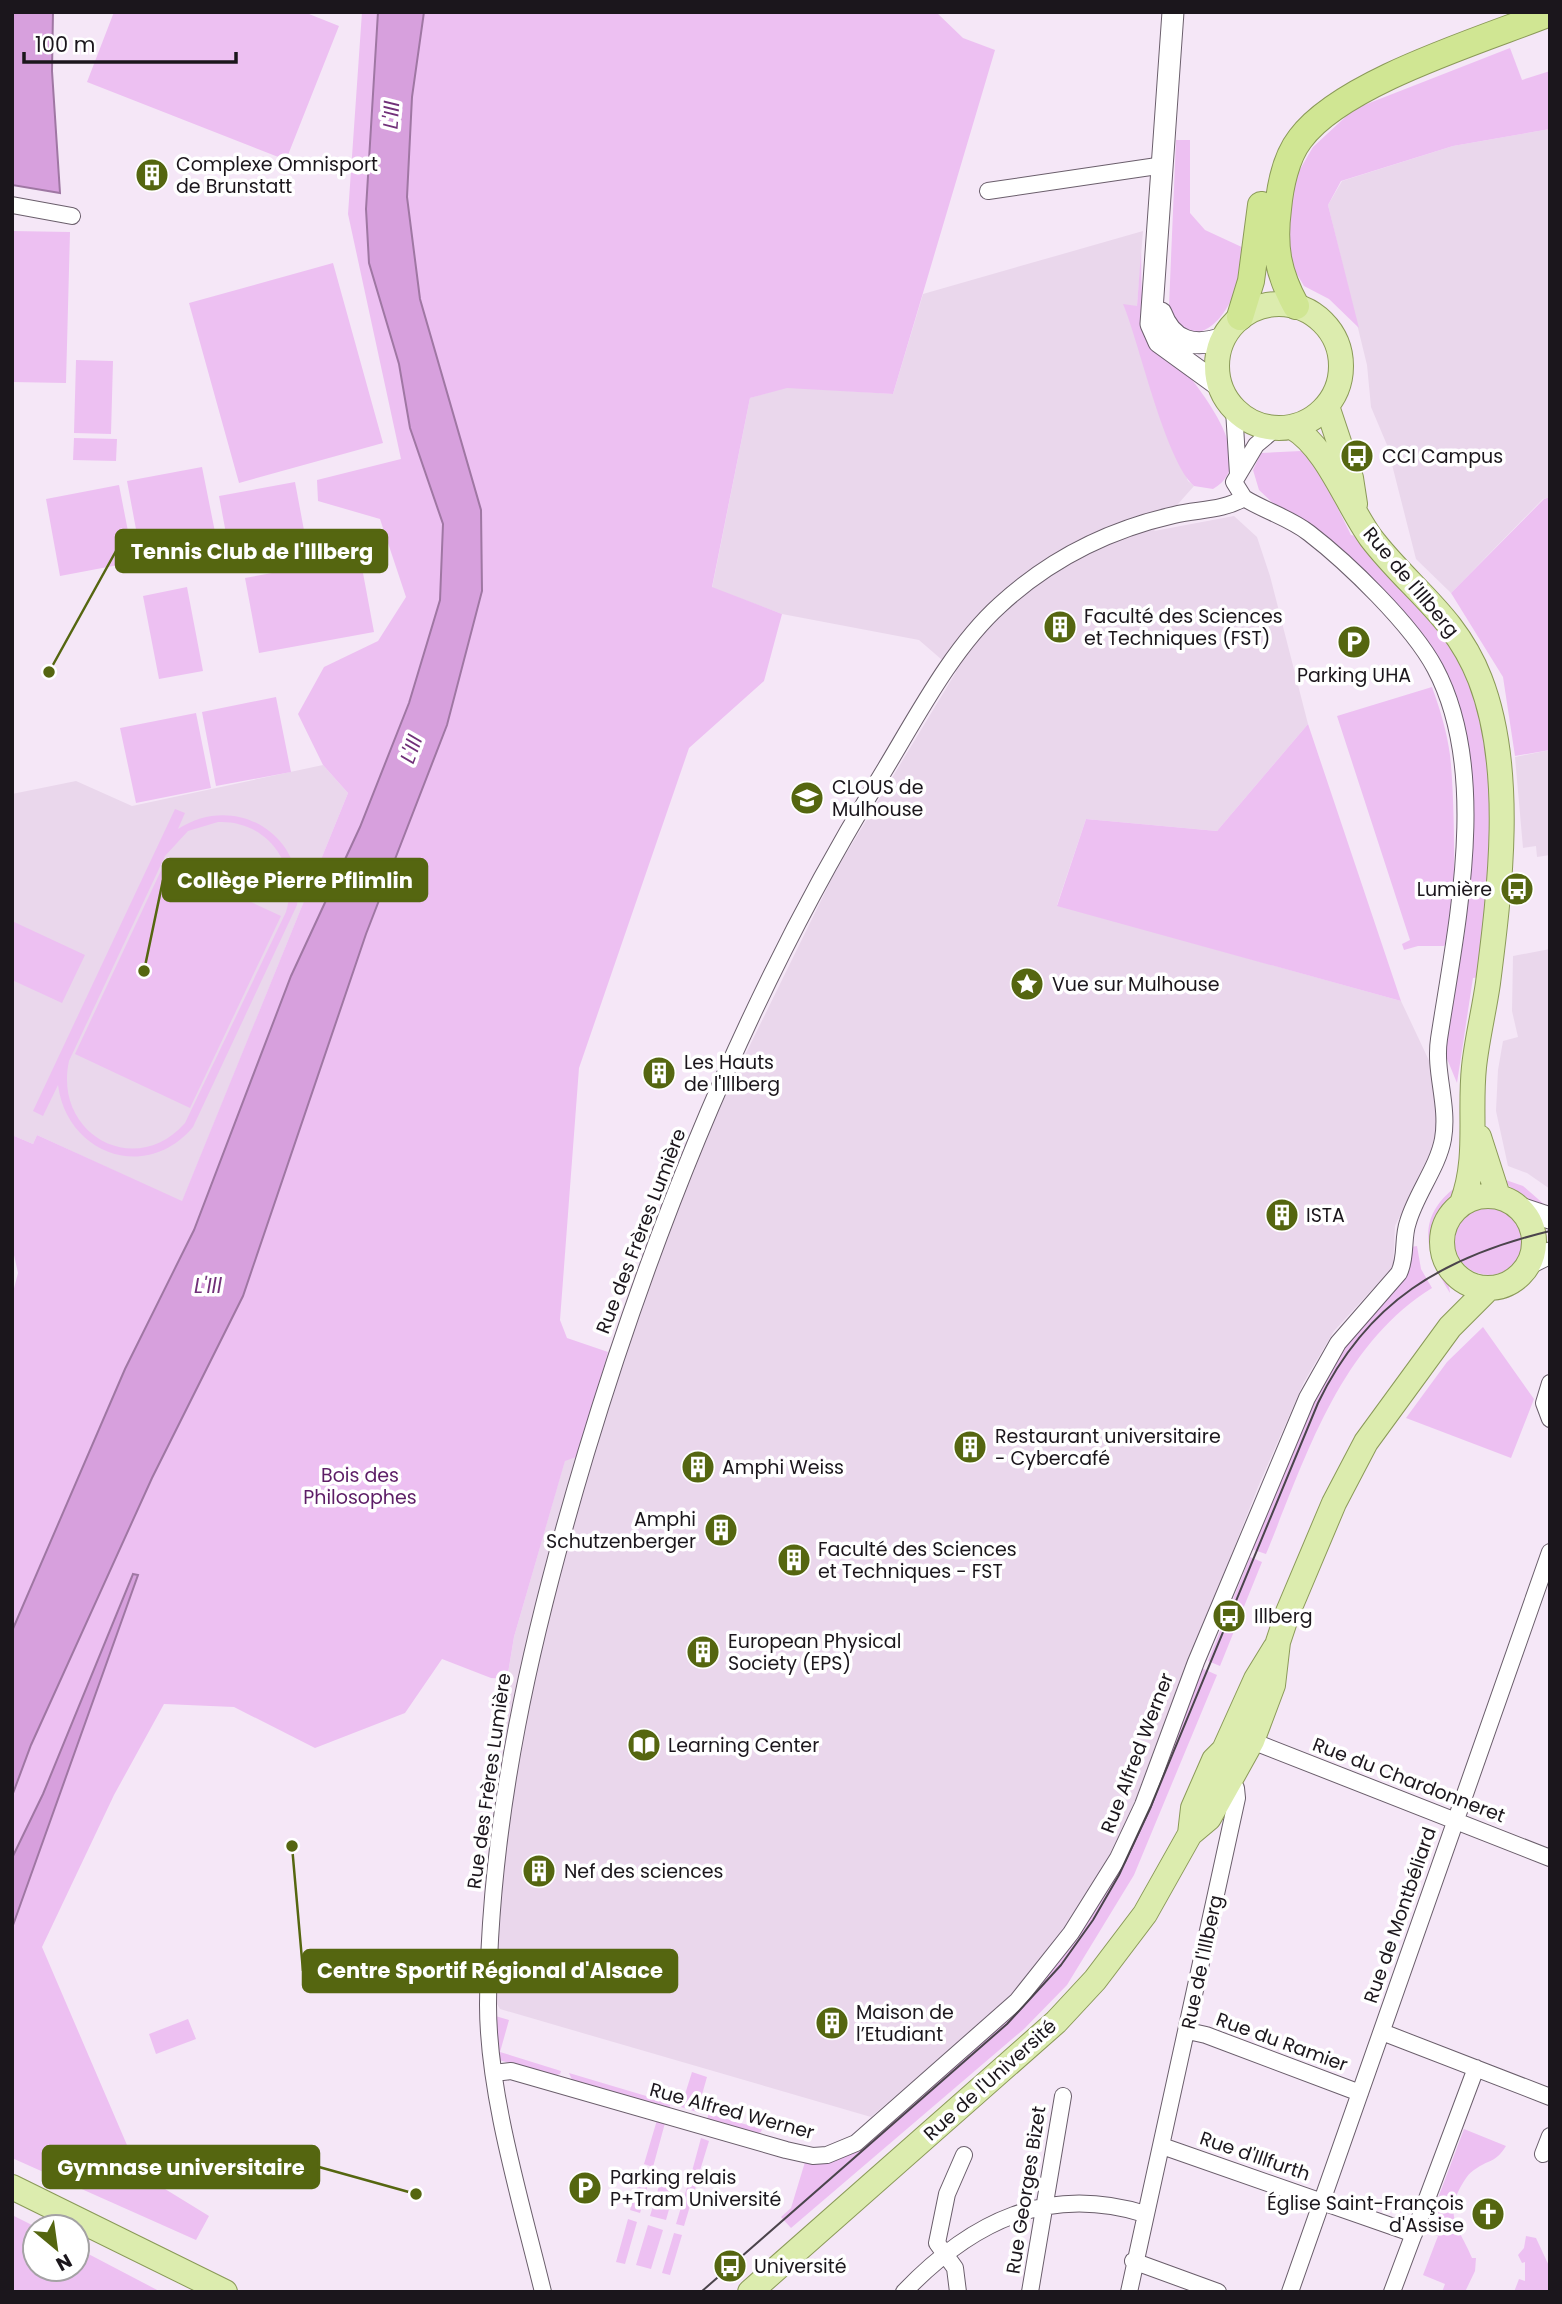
<svg xmlns="http://www.w3.org/2000/svg" width="1562" height="2304" viewBox="0 0 1562 2304" font-family="Poppins,sans-serif">
<rect width="100%" height="100%" fill="#f5e7f7"/>
<path fill="#ead7ec" d="M1550,129V497L1543,499L1451,593L1416,559L1387,445L1371,407L1367,365L1328,205L1342,181L1453,146Z
M1143,231L1137,307L1124,305L1188,481L1194,486L1154,531L1234,516L1257,537L1270,576L1308,724L1217,831L1086,819L1057,905L1401,1001L1432,1067L1439,1120L1434,1146L1395,1226L1393,1267L1334,1331L1304,1382L1258,1487L1125,1826L1096,1881L1042,1960L1008,1999L871,2117L500,2009L494,1999L507,1679L514,1637L565,1460L579,1456L608,1352L725,1096L835,872L956,672L919,640L782,614L712,588L750,398L787,387L893,394L923,294Z
M1550,750V855L1537,857L1536,846L1523,848L1515,757Z
M323,765L348,793L182,1202L37,1135L33,1144L12,1135V794L76,781L132,806Z
M1550,949V1189L1527,1173L1508,1166L1496,1111L1498,1070L1503,1041L1518,1037L1512,1011L1513,956Z"/>
<path fill="#edc0f2" fill-rule="evenodd" d="M114,12H304L339,26L286,160L87,82Z
M362,12H378L366,209L369,263L399,364L410,428L443,524L440,600L409,703L360,827L291,976L194,1230L125,1369L12,1631V1296L18,1273L12,1246V1135L33,1144L37,1135L182,1201L348,793L323,765L298,714L324,667L378,641L406,597L380,519L318,501L317,480L401,459L348,214Z
M424,12H936L963,38L995,50L893,394L787,388L750,398L712,587L782,614L764,681L689,748L579,1068L560,1320L567,1338L608,1352L579,1456L565,1461L514,1637L507,1679L491,1678L442,1659L405,1713L315,1748L234,1707L164,1704L114,1795L42,1947L139,2173L209,2216L196,2240L12,2158V1928L138,1576L132,1574L43,1794L12,1858V1796L31,1745L152,1478L243,1296L366,934L447,725L482,591L481,510L420,299L407,197L412,97Z
M1510,48L1522,80L1550,71V129L1453,146L1341,181L1328,205L1359,328L1329,299L1304,286L1289,261L1286,214L1292,183L1313,147L1354,109Z
M1176,140H1190V213L1205,230L1246,249C1241,280 1227,334 1187,334L1170,315L1169,306Z
M12,231L70,232L66,383L12,382Z
M1141,252C1142,268 1140,310 1147,322C1166,353 1273,455 1213,489L1194,486C1165,460 1140,345 1123,304L1137,306Z
M333,263L383,443L239,483L189,303Z
M76,360L113,361L111,434L74,433Z
M74,438L117,439L116,461L73,460Z
M1301,451L1316,464L1351,535L1355,536L1454,647L1477,699L1490,776L1491,857L1480,977L1473,978L1457,1083L1445,1054L1465,931L1471,841L1436,658L1259,490L1253,470L1261,453Z
M202,467L217,542L141,556L127,481Z
M295,482L309,557L233,571L219,496Z
M119,485L134,562L60,576L46,499Z
M1550,497V750L1515,756L1503,677L1451,593L1544,499Z
M360,557L374,632L259,653L245,578Z
M187,587L203,671L159,679L143,596Z
M1432,687C1440,709 1447,732 1450,755C1454,786 1459,925 1444,946H1418L1404,950L1402,944L1410,940L1337,716Z
M276,697L291,772L216,786L202,712Z
M196,713L211,788L136,803L120,728Z
M1308,724L1401,1001L1057,906L1086,819L1217,831Z
M175,809L185,813L178,829C236,791 308,836 297,905L193,1127C146,1183 67,1154 58,1085L43,1116L33,1111ZM218,822C268,820 300,866 286,912L185,1123C135,1180 53,1134 69,1061L165,856L188,831Z
M165,862L281,916L190,1108L75,1054Z
M12,921L85,955L62,1003L12,980Z
M1500,1178L1523,1186L1546,1206H1532Z
M1456,1187V1199C1419,1235 1445,1254 1450,1293C1426,1255 1414,1218 1456,1187Z
M1454 1240a35 35 0 1 1 70 0a35 35 0 1 1-70 0Z
M1417,1246L1421,1269L1432,1288C1339,1346 1306,1457 1266,1554L1248,1548L1318,1387L1337,1354L1411,1247Z
M1483,1327L1534,1399L1511,1458L1406,1418L1447,1362Z
M1250,1557L1262,1562L1220,1666L1208,1661Z
M1199,1667L1217,1675L1134,1875L1067,1985L1024,2029L791,2228L781,2217L791,2208L805,2162L826,2163L860,2149L975,2046L1094,1907Z
M492,2015L509,2020L500,2052L561,2071L560,2074L553,2076L499,2060Z
M188,2019L196,2039L156,2054L149,2034Z
M692,2072L707,2077L697,2112L681,2107Z
M569,2073L663,2101L667,2087L675,2090L669,2109L573,2082Z
M712,2100L720,2102L716,2116L762,2129L761,2132L756,2134L707,2120Z
M657,2120L665,2123L653,2167L644,2164Z
M1464,2129L1506,2146C1495,2163 1492,2158 1477,2168C1467,2174 1465,2180 1460,2188C1444,2217 1461,2231 1472,2258H1476L1475,2271L1465,2292H1442L1445,2284L1423,2275L1438,2236L1426,2230Z
M701,2138L709,2141L698,2177L691,2175Z
M643,2168L652,2171L640,2213L630,2210Z
M662,2176L677,2181L666,2220L650,2216Z
M688,2184L696,2186L684,2226L676,2224Z
M12,2215L36,2227L35,2269H77V2248L161,2292H12Z
M628,2219L637,2222L625,2264L616,2262Z
M648,2225L663,2230L651,2269L636,2265Z
M674,2233L682,2235L670,2275L662,2273Z
M1526,2236L1536,2238L1550,2268V2292H1514L1519,2279L1525,2281V2262L1522,2263L1518,2255L1524,2248Z"/>
<path fill="#d7a0dd" stroke="#9f77a3" stroke-width="2" d="M12,12H53L52,71L60,193L12,185Z
M378,12H424L412,97L407,197L420,299L481,510L482,591L447,725L366,934L243,1296L152,1478L31,1745L12,1796V1631L125,1369L194,1230L291,976L360,827L409,703L440,600L443,524L410,428L399,364L369,263L366,209Z
M133,1574L138,1575L12,1928V1858L43,1794Z"/>
<g fill="none" stroke-linecap="round" stroke-linejoin="round">
<defs>
<path id="minor" d="M988,191L1164,165
M12,205L72,216
M1234,410L1238,474
M1550,1383L1544,1403L1550,1419
M1252,1741L1550,1858
M1188,2031L1206,2035L1360,2093
M1382,2032L1550,2097
M494,2073L511,2071L786,2150L813,2156L827,2155L856,2143L1017,2001L1071,1933L1118,1858L1143,1805L1196,1662L1307,1398L1338,1343L1399,1273C1407,1256 1402,1239 1408,1222C1416,1194 1438,1167 1443,1139C1449,1105 1434,1072 1439,1039C1456,927 1491,773 1435,668C1412,625 1348,563 1309,533C1290,518 1265,511 1244,498
M1162,2146L1414,2234
M1543,2154L1550,2136
M1133,2261L1218,2292
M543,2292C522,2205 488,2095 488,2005C489,1816 532,1633 586,1453C656,1221 749,992 876,784C912,726 949,651 1000,605C1050,559 1108,530 1174,515C1199,509 1222,511 1244,498L1234,482L1256,445L1276,428
M904,2292C972,2221 1048,2184 1145,2214
M958,2292L955,2268L937,2243L947,2194L964,2155
M1030,2292L1063,2096
M1129,2292L1237,1798L1236,1788L1229,1783
M1290,2292L1550,1552
M1392,2292L1476,2068"/>
<path id="secondary" d="M1173,12L1151,324L1159,342L1221,387
M1161,313C1172,343 1195,348 1223,338
M1520,1208L1550,1218
M1528,1264L1550,1253"/>
<path id="primary" d="M1217 366a62 62 0 1 1 124 0a62 62 0 1 1-124 0Z
M1327,406L1351,478L1355,504
M1292,427C1327,447 1347,505 1371,538C1410,589 1455,615 1480,679C1515,769 1500,889 1488,983C1484,1011 1477,1039 1474,1067C1469,1114 1479,1158 1462,1203
M1479,1137L1498,1196
M1442 1242a46 46 0 1 1 92 0a46 46 0 1 1-92 0Z
M1190,1834L1193,1808L1214,1760L1224,1750L1256,1679L1275,1648
M12,2187L225,2292
M750,2292L1056,2022L1095,1980L1145,1914L1190,1834L1209,1818L1252,1741L1273,1685L1278,1642L1288,1612L1334,1503L1366,1442L1450,1327L1489,1288"/>
<path id="trunk" d="M1296,306C1278,273 1273,247 1278,209C1280,187 1286,157 1300,139C1342,82 1482,40 1550,13
M1240,317L1251,281L1261,205"/>
</defs>
<use href="#minor" stroke="#6a5e6b" stroke-width="18"/>
<use href="#secondary" stroke="#6a5e6b" stroke-width="23"/>
<use href="#primary" stroke="#8a9958" stroke-width="26"/>
<use href="#trunk" stroke="#8a9958" stroke-width="28"/>
<use href="#minor" stroke="#fff" stroke-width="16"/>
<use href="#secondary" stroke="#fff" stroke-width="21"/>
<use href="#primary" stroke="#dcecae" stroke-width="24"/>
<use href="#trunk" stroke="#d0e693" stroke-width="26"/>
<path stroke="#4b444c" stroke-width="2" d="M701,2292L1007,2024L1061,1965L1093,1920L1119,1875L1151,1806L1318,1403C1367,1301 1443,1257 1550,1231"/>
</g>
<defs>
<symbol id="building-disc" viewBox="-11 -11 22 22"><circle r="9.5" fill="#556610" stroke="#fff"/><path d="M-4-6H4V6H1V3H-1V6H-4ZM-2.5-4.3h1.7v1.8h-1.7ZM.8-4.3h1.7v1.8H.8ZM-2.5-1h1.7V.8h-1.7ZM.8-1h1.7V.8H.8Z" fill="#fff"/></symbol>
<symbol id="bus-disc" viewBox="-11 -11 22 22"><circle r="9.5" fill="#556610" stroke="#fff"/><path d="M-5-6H5V4H4V6H2V4H-2V6H-4V4H-5ZM-3.5-4V0h7V-4ZM-3.5 1.2v1.5H-2V1.2ZM2 1.2v1.5H3.5V1.2Z" fill="#fff"/></symbol>
<symbol id="parking-disc" viewBox="-11 -11 22 22"><circle r="9.5" fill="#556610" stroke="#fff"/><path d="M-3.5-5.5H1a3.5 3.5 0 0 1 0 7H-1V5.5H-3.5ZM-1-3.4V-.6H.8a1.4 1.4 0 0 0 0-2.8Z" fill="#fff"/></symbol>
<symbol id="university-disc" viewBox="-11 -11 22 22"><circle r="9.5" fill="#556610" stroke="#fff"/><path d="M0-5L7-2L0 1L-7-2ZM-4 1L0 2.5L4 1V4Q0 6-4 4Z" fill="#fff"/></symbol>
<symbol id="sight-disc" viewBox="-11 -11 22 22"><circle r="9.5" fill="#556610" stroke="#fff"/><path d="M0-6L1.8-2.2L6-1.7L2.9 1.2L3.7 5.4L0 3.3L-3.7 5.4L-2.9 1.2L-6-1.7L-1.8-2.2Z" fill="#fff"/></symbol>
<symbol id="library-disc" viewBox="-11 -11 22 22"><circle r="9.5" fill="#556610" stroke="#fff"/><path d="M-6-4Q-3-5.5-.7-3.5V5Q-3 3-6 4ZM6-4Q3-5.5 .7-3.5V5Q3 3 6 4Z" fill="#fff"/></symbol>
<symbol id="church-disc" viewBox="-11 -11 22 22"><circle r="9.5" fill="#556610" stroke="#fff"/><path d="M-1.2-6h2.4v3.5h3.3v2.4h-3.3V6h-2.4V-.1h-3.3v-2.4h3.3Z" fill="#fff"/></symbol>
</defs>
<g fill-rule="evenodd">
<use href="#building-disc" x="133" y="156" width="38" height="38"/>
<use href="#bus-disc" x="1338" y="437" width="38" height="38"/>
<use href="#building-disc" x="1041" y="608" width="38" height="38"/>
<use href="#parking-disc" x="1335" y="623" width="38" height="38"/>
<use href="#university-disc" x="788" y="779" width="38" height="38"/>
<use href="#bus-disc" x="1498" y="870" width="38" height="38"/>
<use href="#sight-disc" x="1008" y="965" width="38" height="38"/>
<use href="#building-disc" x="640" y="1054" width="38" height="38"/>
<use href="#building-disc" x="1263" y="1196" width="38" height="38"/>
<use href="#building-disc" x="951" y="1428" width="38" height="38"/>
<use href="#building-disc" x="679" y="1448" width="38" height="38"/>
<use href="#building-disc" x="702" y="1511" width="38" height="38"/>
<use href="#building-disc" x="775" y="1541" width="38" height="38"/>
<use href="#bus-disc" x="1210" y="1597" width="38" height="38"/>
<use href="#building-disc" x="684" y="1633" width="38" height="38"/>
<use href="#library-disc" x="625" y="1726" width="38" height="38"/>
<use href="#building-disc" x="520" y="1852" width="38" height="38"/>
<use href="#building-disc" x="813" y="2004" width="38" height="38"/>
<use href="#parking-disc" x="566" y="2169" width="38" height="38"/>
<use href="#church-disc" x="1469" y="2195" width="38" height="38"/>
<use href="#bus-disc" x="711" y="2247" width="38" height="38"/>
</g>
<g text-anchor="middle" dominant-baseline="central" stroke-width="7" stroke-linejoin="round" paint-order="stroke">
<g font-size="19" fill="#1b161c" stroke="#fff" text-anchor="start">
<text x="176" y="164">Complexe Omnisport<tspan x="176" dy="22">de Brunstatt</tspan></text>
<text x="1382" y="456">CCI Campus</text>
<text x="1084" y="616">Faculté des Sciences<tspan x="1084" dy="22">et Techniques (FST)</tspan></text>
<text x="1354" y="675" text-anchor="middle">Parking UHA</text>
<text x="832" y="787">CLOUS de<tspan x="832" dy="22">Mulhouse</tspan></text>
<text x="1492" y="889" text-anchor="end">Lumière</text>
<text x="1052" y="984">Vue sur Mulhouse</text>
<text x="684" y="1062">Les Hauts<tspan x="684" dy="22">de l'Illberg</tspan></text>
<text x="1306" y="1215">ISTA</text>
<text x="995" y="1436">Restaurant universitaire<tspan x="995" dy="22">- Cybercafé</tspan></text>
<text x="722" y="1467">Amphi Weiss</text>
<text x="696" y="1519" text-anchor="end">Amphi<tspan x="696" dy="22">Schutzenberger</tspan></text>
<text x="818" y="1549">Faculté des Sciences<tspan x="818" dy="22">et Techniques - FST</tspan></text>
<text x="1254" y="1616">Illberg</text>
<text x="728" y="1641">European Physical<tspan x="728" dy="22">Society (EPS)</tspan></text>
<text x="668" y="1745">Learning Center</text>
<text x="564" y="1871">Nef des sciences</text>
<text x="856" y="2012">Maison de<tspan x="856" dy="22">l’Etudiant</tspan></text>
<text x="610" y="2177">Parking relais<tspan x="610" dy="22">P+Tram Université</tspan></text>
<text x="1464" y="2203" text-anchor="end">Église Saint-François<tspan x="1464" dy="22">d'Assise</tspan></text>
<text x="754" y="2266">Université</text>
</g>
<g font-size="19" fill="#1b161c" stroke="#fff">
<text transform="translate(1411 582) rotate(50)">Rue de l'Illberg</text>
<text transform="translate(641 1231) rotate(-69)">Rue des Frères Lumière</text>
<text transform="translate(1137 1753) rotate(-69)">Rue Alfred Werner</text>
<text transform="translate(1409 1780) rotate(21)">Rue du Chardonneret</text>
<text transform="translate(489 1781) rotate(-82)">Rue des Frères Lumière</text>
<text transform="translate(1400 1915) rotate(-71)">Rue de Montbéliard</text>
<text transform="translate(1202 1962) rotate(-78)">Rue de l'Illberg</text>
<text transform="translate(1282 2042) rotate(20)">Rue du Ramier</text>
<text transform="translate(990 2080) rotate(-42)">Rue de l'Université</text>
<text transform="translate(732 2111) rotate(15)">Rue Alfred Werner</text>
<text transform="translate(1255 2156) rotate(19)">Rue d'Illfurth</text>
<text transform="translate(1026 2190) rotate(-81)">Rue Georges Bizet</text>
</g>
<g font-size="19" fill="#5d1d66" stroke="#fff">
<text x="360" y="1475">Bois des<tspan x="360" dy="22">Philosophes</tspan></text>
</g>
<g font-size="21" font-style="italic" fill="#713079" stroke="#fff">
<text transform="translate(391 115) rotate(-86)">L'Ill</text>
<text transform="translate(411 749) rotate(-70)">L'Ill</text>
<text x="208" y="1285">L'Ill</text>
</g>
</g>
<path fill="none" stroke="#556610" stroke-width="2.5" d="M49 672L116 551M144 971L163 880M292 1846L303 1971M416 2194L319 2167"/>
<g fill="#556610" stroke="#fff" stroke-width="2.5">
<circle cx="49" cy="672" r="7"/>
<circle cx="144" cy="971" r="7"/>
<circle cx="292" cy="1846" r="7"/>
<circle cx="416" cy="2194" r="7"/>
</g>
<g fill="#556610" stroke="#556610" stroke-width="2.5">
<rect x="116" y="530" width="271" height="42" rx="7"/>
<rect x="163" y="859" width="264" height="42" rx="7"/>
<rect x="303" y="1950" width="374" height="42" rx="7"/>
<rect x="43" y="2146" width="276" height="42" rx="7"/>
</g>
<g font-size="21" text-anchor="middle" font-weight="bold" fill="#fff">
<text x="252" y="559">Tennis Club de l'Illberg</text>
<text x="295" y="888">Collège Pierre Pflimlin</text>
<text x="490" y="1978">Centre Sportif Régional d'Alsace</text>
<text x="181" y="2175">Gymnase universitaire</text>
</g>
<rect width="1562" height="2304" fill="none" stroke="#1b161c" stroke-width="28"/>
<g transform="translate(56 2248) rotate(151)"><circle r="33" fill="#ffffff" stroke="#a4a2a4" stroke-width="2"/>
<path d="M0-5L12 26L0 18L-12 26Z" fill="#556610"/>
<text y="-10" font-size="19" font-weight="bold" text-anchor="middle" fill="#1b161c">N</text>
</g>
<path d="M24 52v10h212v-10" fill="none" stroke="#1b161c" stroke-width="3.5"/>
<text x="35" y="52" font-size="21" fill="#1b161c" stroke="#ffffff" stroke-width="5" paint-order="stroke">100 m</text>
</svg>
